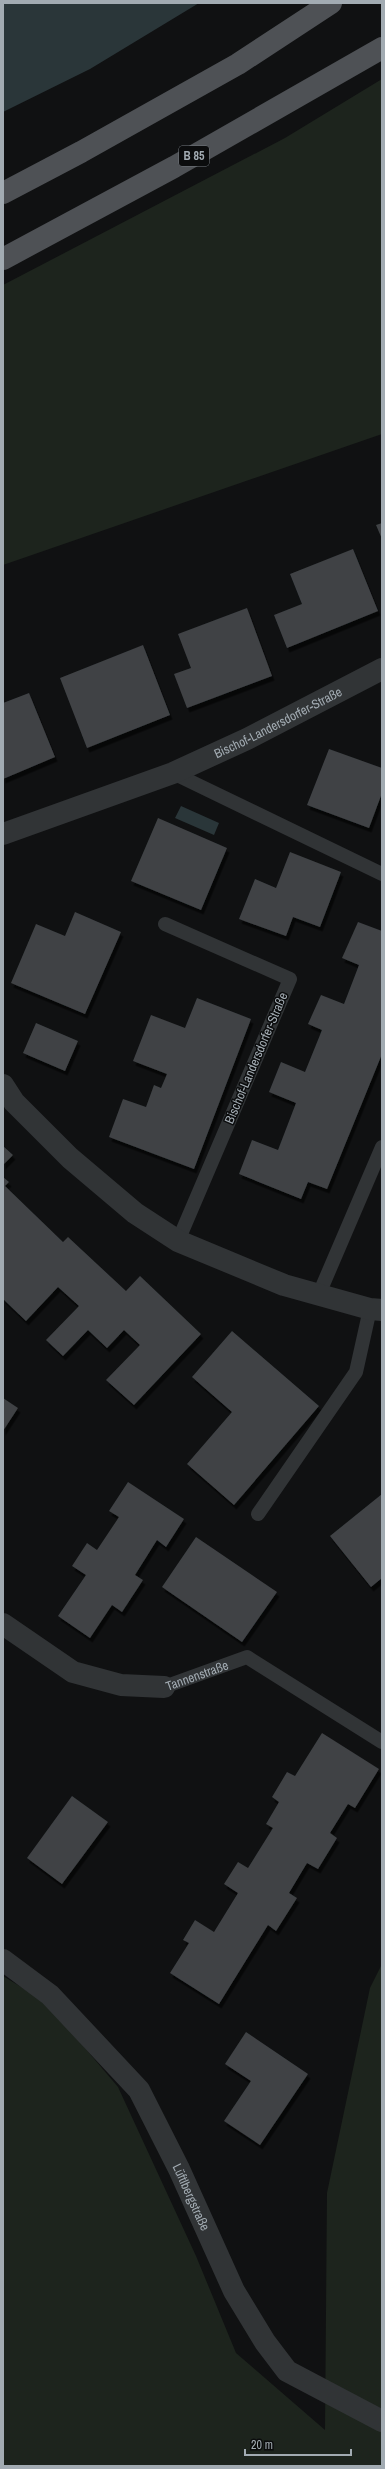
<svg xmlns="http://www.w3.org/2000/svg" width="385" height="2469" viewBox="0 0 385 2469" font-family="'Archivo Narrow',sans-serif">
<defs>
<filter id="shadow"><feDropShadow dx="2.5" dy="4.5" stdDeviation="0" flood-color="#0009"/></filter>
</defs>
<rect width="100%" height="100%" fill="#101112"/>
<path fill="#1d241d" d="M382,79V434L3,565V285L285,138Z
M382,1964V2466H3V1976L46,2002L118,2087L196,2256L236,2353L325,2430L327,2193L370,1988Z"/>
<path fill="#2a3639" d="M3,3H199L90,69L3,112Z
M181,806L219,823L214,835L175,818Z"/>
<path fill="#3f4245" filter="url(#shadow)" d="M382,523V539L376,525Z
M353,549L378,611L287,648L274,615L302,604L290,574Z
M247,608L272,676L187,708L174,674L191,668L178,634Z
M143,645L170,715L87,748L60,678Z
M29,693L55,757L3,779V703Z
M329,749L382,768V793L369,828L307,805Z
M158,818L227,848L201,910L131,881Z
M290,852L341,872L320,927L293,917L286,936L239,919L255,879L276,888Z
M75,912L121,932L85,1014L11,983L36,924L65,936Z
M358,922L382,931V1054L327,1189L308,1182L301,1199L239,1174L252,1140L278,1150L296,1103L269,1092L281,1062L305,1072L322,1030L308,1024L321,995L344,1004L359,965L342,958Z
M197,998L251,1019L194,1169L109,1137L123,1099L146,1107L154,1085L161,1088L167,1074L133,1061L151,1015L185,1028Z
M36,1023L78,1041L65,1071L23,1053Z
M3,1146L13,1155L3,1165Z
M3,1177L9,1182L5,1186L63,1242L68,1237L126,1291L140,1276L201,1334L134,1405L106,1380L140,1345L124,1330L107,1348L88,1330L63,1356L46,1340L79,1306L58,1287L26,1321L3,1299Z
M232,1331L319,1406L234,1505L187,1464L232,1412L192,1377Z
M3,1398L18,1408L3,1431Z
M128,1482L184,1519L166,1547L157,1540L135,1575L143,1580L122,1612L112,1605L90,1638L58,1616L86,1575L72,1566L87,1543L97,1550L119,1517L109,1511Z
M382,1494V1578L371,1587L330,1536Z
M196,1537L277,1592L242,1642L162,1587Z
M322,1733L379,1769L355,1808L348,1804L330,1833L337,1838L318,1869L307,1863L289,1893L297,1898L276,1931L268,1925L219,2004L170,1973L189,1943L183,1940L195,1920L214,1932L238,1893L224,1884L238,1862L248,1868L273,1828L266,1824L279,1802L272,1797L287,1772L295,1776Z
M72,1796L108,1822L62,1884L27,1858Z
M246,2032L308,2074L260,2145L224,2121L251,2081L225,2064Z"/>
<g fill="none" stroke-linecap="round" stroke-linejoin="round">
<g stroke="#313436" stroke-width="14">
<path d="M173,773L382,874"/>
<path d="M165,924L290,979L178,1241"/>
<path d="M319,1294L382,1147"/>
<path d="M258,1514L356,1372L370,1309"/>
<path id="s1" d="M164,1687L247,1657L382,1742"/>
</g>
<g stroke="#313436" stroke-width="22">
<path id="s2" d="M3,834L173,773L247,739L382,669"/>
<path d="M3,1085L14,1102L70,1158L135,1213L178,1241L284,1285L370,1309L382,1310"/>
<path d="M3,1624L73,1672L121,1685L164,1687"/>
</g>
<path stroke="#313436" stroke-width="22" id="s3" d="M3,1960L50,1995L139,2090L179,2169L234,2291L265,2342L287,2371L382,2421"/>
<path stroke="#4e5155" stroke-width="22" d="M3,193L81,152L238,64L331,3
M3,259L174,167L382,48"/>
</g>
<g text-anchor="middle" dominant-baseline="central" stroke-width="3" stroke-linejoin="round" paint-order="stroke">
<rect fill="#0b0c0d" stroke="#757b80" stroke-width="1" x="179" y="146" width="30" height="20" rx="3"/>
<g font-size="12" font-weight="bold" fill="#a2abb2">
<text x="194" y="156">B 85</text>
</g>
<g font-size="13" fill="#a2abb2" stroke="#0b0c0d">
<text stroke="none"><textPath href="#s2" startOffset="297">Bischof-Landersdorfer-Straße</textPath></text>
<text transform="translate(256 1058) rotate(-67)">Bischof-Landersdorfer-Straße</text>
<text stroke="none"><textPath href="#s1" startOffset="35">Tannenstraße</textPath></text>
<text stroke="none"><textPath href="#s3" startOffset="308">Lüftlbergstraße</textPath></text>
</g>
</g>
<rect width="385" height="2469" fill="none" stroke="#a2abb2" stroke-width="8"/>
<path d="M245 2449v6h106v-6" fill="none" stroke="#a2abb2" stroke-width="2"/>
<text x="251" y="2449" font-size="12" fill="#a2abb2" stroke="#0b0c0d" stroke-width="3" paint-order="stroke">20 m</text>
</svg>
